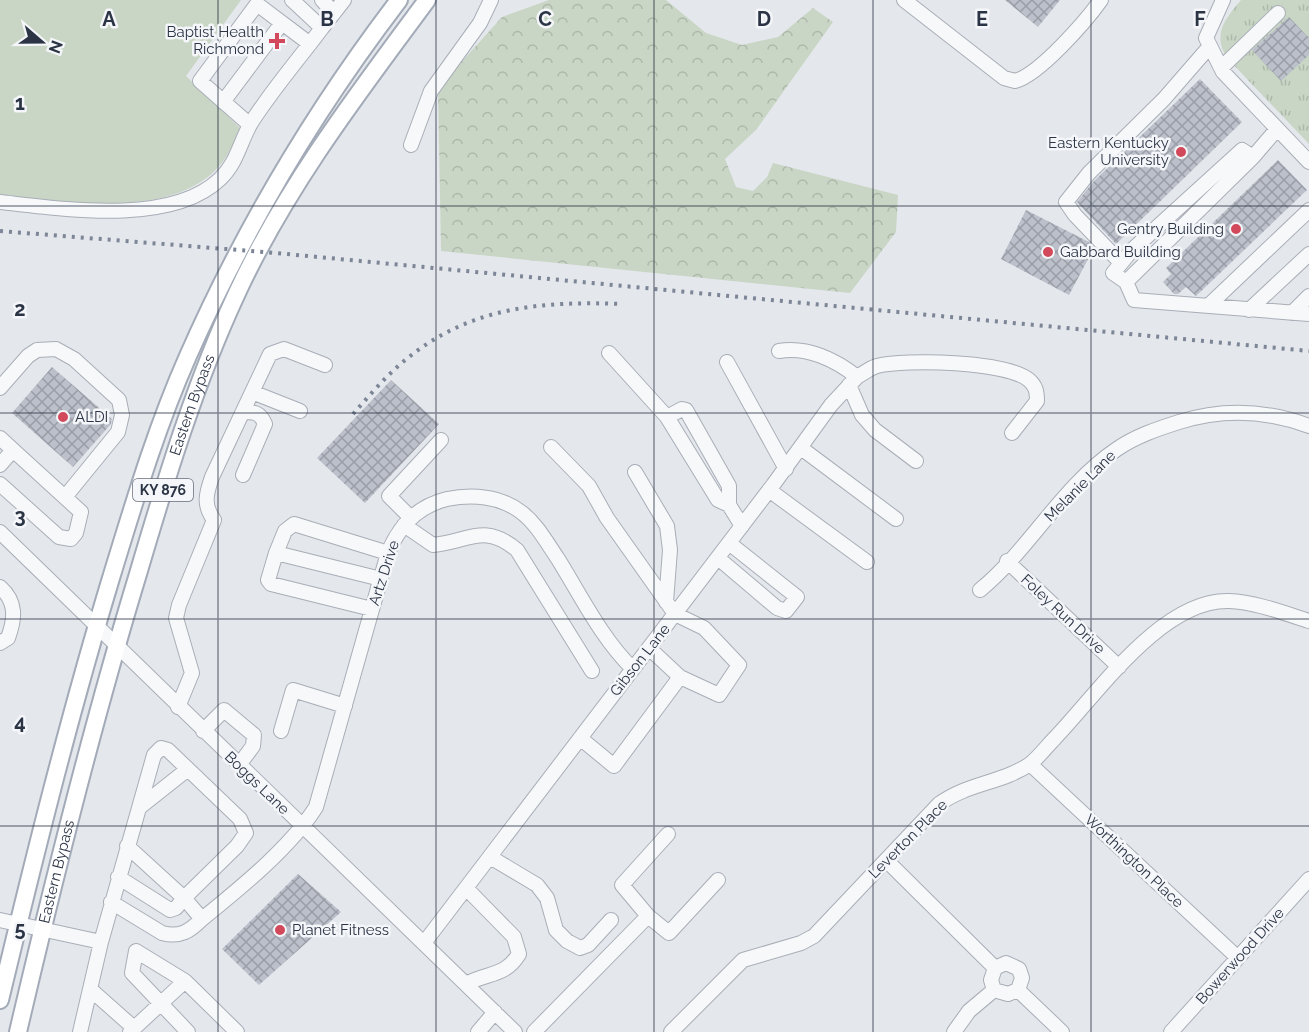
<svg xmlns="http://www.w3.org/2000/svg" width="1309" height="1032" viewBox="0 0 1309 1032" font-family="Raleway,sans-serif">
<defs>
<pattern id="forest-crowns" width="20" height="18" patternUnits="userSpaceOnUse" patternTransform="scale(1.5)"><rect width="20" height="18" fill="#c9d6c5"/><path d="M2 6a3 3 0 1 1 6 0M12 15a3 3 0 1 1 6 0" fill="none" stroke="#adb8ab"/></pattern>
<pattern id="park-tufts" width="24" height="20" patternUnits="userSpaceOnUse" patternTransform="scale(1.5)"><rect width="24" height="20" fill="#c9d6c5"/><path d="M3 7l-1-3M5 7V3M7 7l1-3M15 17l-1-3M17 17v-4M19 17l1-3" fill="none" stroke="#adb8ab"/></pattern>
<pattern id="building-cross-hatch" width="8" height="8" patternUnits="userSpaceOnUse" patternTransform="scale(1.5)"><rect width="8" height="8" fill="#bbc0ca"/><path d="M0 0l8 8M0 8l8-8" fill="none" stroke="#989da6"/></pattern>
</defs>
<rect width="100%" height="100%" fill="#e4e7ec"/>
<path fill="#c9d6c5" d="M0,0H241L186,76L240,128C234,140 229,155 220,165C173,221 65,200 0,196Z"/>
<path fill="url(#forest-crowns)" d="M549,0H666L706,33L742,45L778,37L813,8L833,22L756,130L725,159L736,187L753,191L767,177L773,163L898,195L896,232L850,293L441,251L438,88L502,17Z"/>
<path fill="url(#park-tufts)" d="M1241,0H1309V144L1227,58C1212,34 1225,19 1241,0Z"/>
<path fill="url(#building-cross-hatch)" d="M1005,0H1060L1038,27Z
M1289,17L1309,38V55L1281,81L1252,50Z
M1200,79L1242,122L1116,244L1077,202L1094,181Z
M1278,160L1307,190L1196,296L1186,287L1178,294H1174L1163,282L1171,274L1166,268Z
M1026,210L1089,242L1094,248L1069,295L1001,259Z
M52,367L112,419L111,424L73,467L12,413Z
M391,380L439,424L365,503L317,458Z
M298,874L341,912L259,985L222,949Z"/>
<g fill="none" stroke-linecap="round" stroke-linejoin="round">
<defs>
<path id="minor" d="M292,0L322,28L344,0
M322,0L334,13
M904,0L1004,78L1015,81C1039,75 1086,21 1101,0
M1223,0L1206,38L1223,72L1309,162
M1221,68L1278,13
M223,102L282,23
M250,125L200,81L257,4L310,44
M411,145L431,91L480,23L491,0
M1253,157L1242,150L1132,250L1113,273L1126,282L1253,157L1277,129
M0,202C62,209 171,226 220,179C237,163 240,142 251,123C272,90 298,60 322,28
M1121,263L1075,215L1066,202L1089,173L1164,99L1210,46
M1126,282L1134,300L1309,314
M1208,306L1309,210
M1249,310L1309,254
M1292,313L1309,296
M779,351C807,346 836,360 857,377C864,373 870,368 877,366C906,359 1006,361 1029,380C1036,386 1037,392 1037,401L1012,433
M609,353L667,417
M727,362L786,469
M849,385L862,415L875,430L916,461
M0,388L28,356L37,350L56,349L74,359L119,400L122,415L118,432L65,497
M252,392L300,411
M0,438L13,450
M551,447L589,486L607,518L675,614L704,628L739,665L719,695L680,677
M801,448L896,519
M0,465L13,450L81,512L76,533L71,539L59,537L0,484
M635,472L667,526L670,550L666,602
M243,475L265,424C260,412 254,412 243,412
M769,490L867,562
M729,505V486L686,410L682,409L667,417L718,500L729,505L742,526
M411,518L389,496L441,440
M404,525L433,545C468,542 484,522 517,550L592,671
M0,532L515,1032
M276,553L268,580L271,584L372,609
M718,558L777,608L786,611L797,597L729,543
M1007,561L1119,667
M381,579L276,553L285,531L294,524L388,553
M0,587C17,602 15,619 8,638L0,643
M980,590C1030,549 1062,486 1117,449C1136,436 1157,429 1179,422C1223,408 1266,410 1309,426
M178,707L192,673L176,618L179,605L214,520C203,505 206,494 212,477L270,354L284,349L325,365
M203,731L224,710L254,735L253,746L239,765
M281,731L293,690L345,706
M580,738L614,766L680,677L649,648
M1030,764L1238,958
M140,807L188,769
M490,857L537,885L547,898L556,930L567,941L580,948L588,945L611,920
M886,860L995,968
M466,888L514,937L519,954C505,977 488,972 466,984
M111,902L162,933C180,938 190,931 202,919L184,898L176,908L170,910L118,877
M648,916L622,885L668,834
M202,919C239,889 291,847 316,807L388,553C399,526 418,506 447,499C472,494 500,496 521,512C537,524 547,543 558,559C581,596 602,639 633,669
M0,920L101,942L80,1032
M101,942L154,755L161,748L168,750L240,819L246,833L237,846L184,898L127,846
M424,943L773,485L831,405L857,377
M995,968L1006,963L1019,969L1022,978L1018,990
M995,968L991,980L994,990L1008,994L1018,990
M185,981L136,951L132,973L188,1032
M90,989L134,1028
M1018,990L1062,1032
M130,1032L185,981L237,1032
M478,1032L495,1012
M534,1032L648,916L669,933L718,880
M671,1032L743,960L801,943L814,936L939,804C968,783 1002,783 1030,764C1039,757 1047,746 1055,738C1098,693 1162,599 1229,601C1255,602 1284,613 1309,621
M954,1032L969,1011L994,990
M1171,1032L1309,879"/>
<g id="major">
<path d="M0,1000C34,858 69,717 111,578C134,503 156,428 188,356C244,229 315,110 399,0"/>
<path id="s1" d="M18,1032C54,878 92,725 138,574C166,479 195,383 237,293C286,187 358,93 427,0"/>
</g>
</defs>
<use href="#minor" stroke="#a9aeb7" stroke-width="16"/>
<use href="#major" stroke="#a3abb8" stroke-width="20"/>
<use href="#minor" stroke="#f7f8fa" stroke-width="14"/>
<use href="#major" stroke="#fff" stroke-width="16"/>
<path stroke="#7d8696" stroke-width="4" stroke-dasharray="3 6" stroke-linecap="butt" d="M0,231L276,253L1309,351
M353,414C369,396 385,377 404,361C470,306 541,301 623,304"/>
</g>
<path fill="none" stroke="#2b3445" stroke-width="1.5" stroke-opacity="0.55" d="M218,0V1032M436,0V1032M654,0V1032M873,0V1032M1091,0V1032M0,206H1309M0,413H1309M0,619H1309M0,826H1309"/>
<g fill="#d1495b" stroke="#f4f6f9" stroke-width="2">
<path d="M274 32h6v6h6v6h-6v6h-6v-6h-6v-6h6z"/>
<circle cx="1181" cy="152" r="6"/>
<circle cx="1236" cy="229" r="6"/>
<circle cx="1048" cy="252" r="6"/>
<circle cx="63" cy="417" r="6"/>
<circle cx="280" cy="930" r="6"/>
</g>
<g text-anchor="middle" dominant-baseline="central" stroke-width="5" stroke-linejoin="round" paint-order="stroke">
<rect fill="#f4f6f9" stroke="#676e7b" stroke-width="1.5" x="133" y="479" width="60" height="22" rx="4.5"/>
<g font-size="14" font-weight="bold" fill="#2b3445">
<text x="163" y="490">KY 876</text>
</g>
<g font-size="15" fill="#2b3445" stroke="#f4f6f9" text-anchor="end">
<text x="264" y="32">Baptist Health<tspan x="264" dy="17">Richmond</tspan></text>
<text x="1169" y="143">Eastern Kentucky<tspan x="1169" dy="17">University</tspan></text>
<text x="1224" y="229">Gentry Building</text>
<text x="1060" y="252" text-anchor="start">Gabbard Building</text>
<text x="75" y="417" text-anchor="start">ALDI</text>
<text x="292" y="930" text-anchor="start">Planet Fitness</text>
</g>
<g font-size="15" fill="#2b3445" stroke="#f4f6f9">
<text stroke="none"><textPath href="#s1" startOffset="651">Eastern Bypass</textPath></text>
<text transform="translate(1080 486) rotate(-45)">Melanie Lane</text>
<text transform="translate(384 573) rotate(-72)">Artz Drive</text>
<text transform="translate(1063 614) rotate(43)">Foley Run Drive</text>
<text transform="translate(640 660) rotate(-52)">Gibson Lane</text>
<text transform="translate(257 783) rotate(44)">Boggs Lane</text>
<text transform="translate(908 839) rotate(-45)">Leverton Place</text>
<text transform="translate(1134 861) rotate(43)">Worthington Place</text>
<text stroke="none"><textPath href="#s1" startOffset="165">Eastern Bypass</textPath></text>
<text transform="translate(1240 956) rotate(-48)">Bowerwood Drive</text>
</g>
</g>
<g font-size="20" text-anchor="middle" font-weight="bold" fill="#2b3445" stroke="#f4f6f9" stroke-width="5" stroke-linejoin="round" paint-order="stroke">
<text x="109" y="26">A</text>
<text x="327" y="26">B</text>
<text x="545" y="26">C</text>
<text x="764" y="26">D</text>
<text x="982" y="26">E</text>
<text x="1200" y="26">F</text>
<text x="20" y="110">1</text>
<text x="20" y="316">2</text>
<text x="20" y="523">3</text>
<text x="20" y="729">4</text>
<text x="20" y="936">5</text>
</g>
<g transform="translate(42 42) rotate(110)" stroke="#f4f6f9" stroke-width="4.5" paint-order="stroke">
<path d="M0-4.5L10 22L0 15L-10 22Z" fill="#2b3445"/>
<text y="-9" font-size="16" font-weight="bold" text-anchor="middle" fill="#2b3445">N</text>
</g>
</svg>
